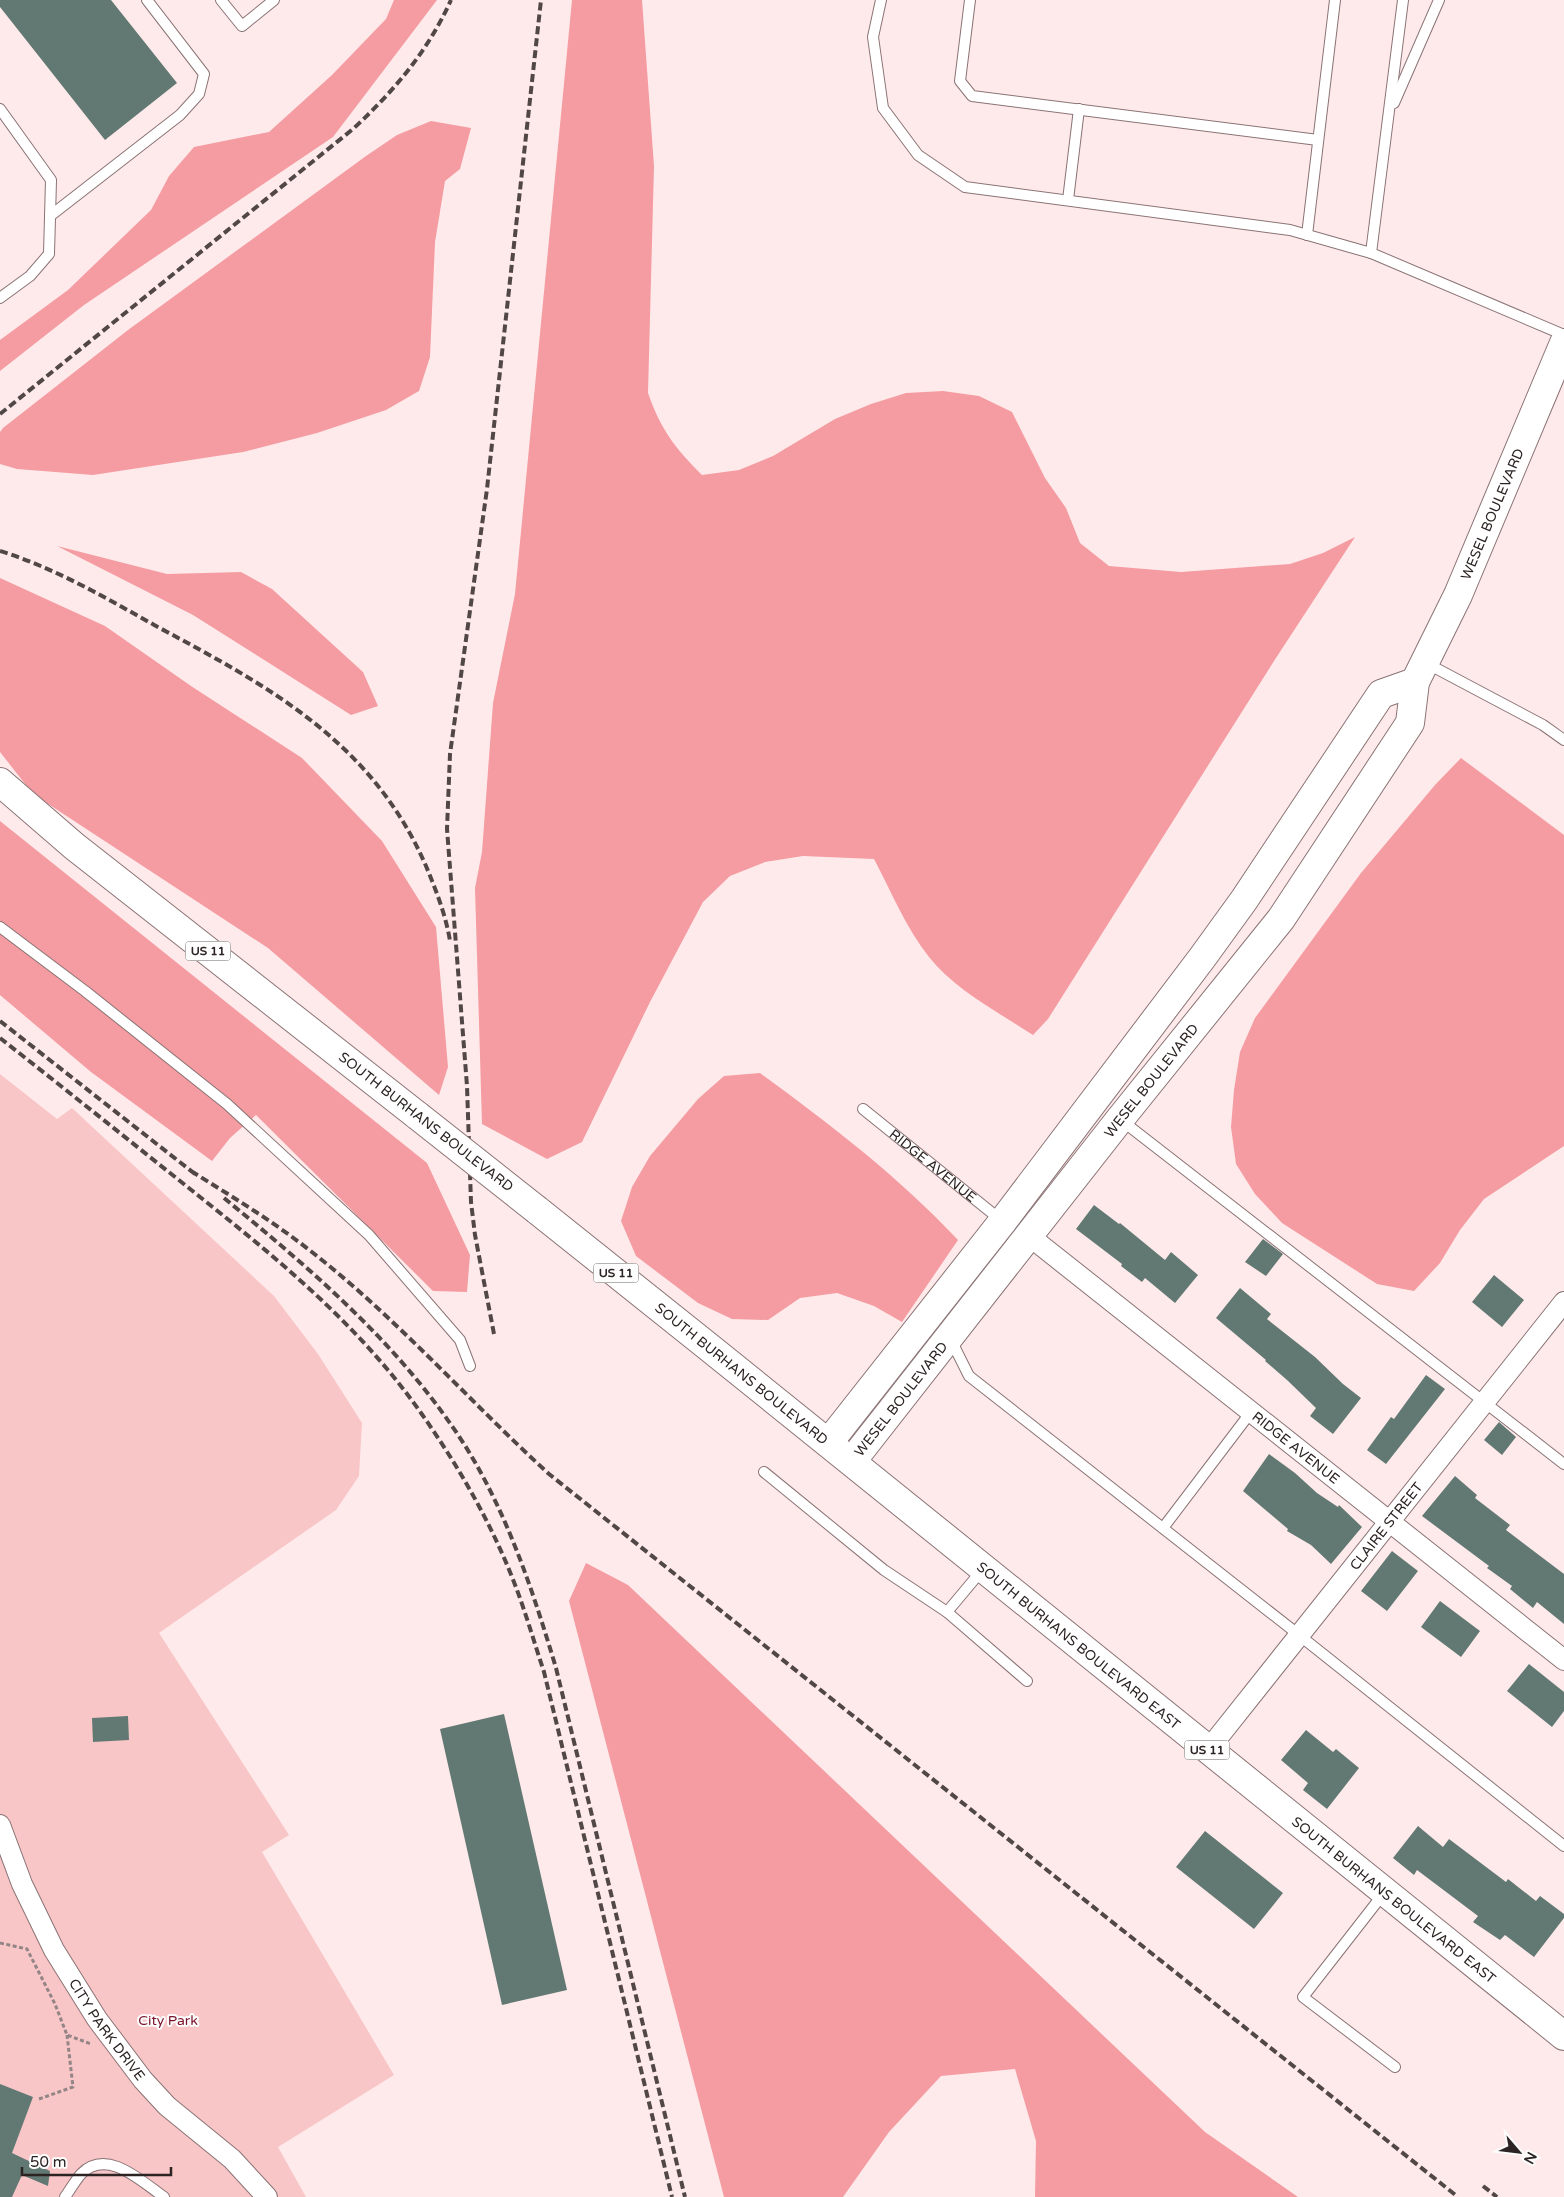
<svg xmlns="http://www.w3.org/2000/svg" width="1564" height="2197" viewBox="0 0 1564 2197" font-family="'Varela Round',sans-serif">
<rect width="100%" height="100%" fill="#ffeaeb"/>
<path fill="#f9c6c8" d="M0,1074L57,1119L72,1108L274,1296L318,1354L362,1423L359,1476L336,1510L159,1633L289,1835L262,1852L394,2075L278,2147L306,2197H0Z"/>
<path fill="#f49ca1" d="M394,0H437L333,137L84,305L0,371V340L68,290L151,210L169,176L194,147L269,132L332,75L386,19Z
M572,0H642L654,166L648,393C661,430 675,448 702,475L739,470L773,456L835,419L871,404L906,393L943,391L979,396L1012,412L1045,478L1066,508L1080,543L1109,566L1181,572L1290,564L1323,553L1355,537L1274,661L1048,1019L1033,1035C998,1012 955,990 929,957C906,928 891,891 874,859L803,856L765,862L730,876L703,902L650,1002L582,1142L547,1159L482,1124L475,888L482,852L493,703L515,594Z
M431,121L471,128L460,169L445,181L435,242L430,357L419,391L386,410L317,433L243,452L93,475L17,469L0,464V432L3,428L128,330L366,156L397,135Z
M57,546L167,574L241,572L272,589L363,672L378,706L351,715L193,615Z
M0,578L105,626L191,686L302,758L382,841L436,927L448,1067L439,1095L268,948L33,794L0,752Z
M1461,758L1564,835V1146L1484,1199L1460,1230L1440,1263L1414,1291L1377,1284L1282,1223L1255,1194L1236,1164L1231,1127L1234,1090L1240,1052L1255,1018L1361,873L1435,785Z
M0,821L427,1163L470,1255L467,1292L433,1291L256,1115L230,1138L212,1161L91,1072L0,995Z
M760,1073C830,1124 899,1177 958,1240L902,1322L874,1306L837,1293L800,1298L768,1320L732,1319L698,1303L636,1256L621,1221L632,1187L650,1156L698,1099L724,1076Z
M586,1563L628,1585L1205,2132L1298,2197H1035L1036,2141L1015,2069L941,2076L889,2132L843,2197H724L569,1601Z"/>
<path fill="#627973" d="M0,0H111L177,83L105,140L0,7Z
M1094,1205L1119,1224L1120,1223L1165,1260L1171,1252L1198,1275L1175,1303L1145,1278L1142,1282L1121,1266L1122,1264L1076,1229Z
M1263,1239L1283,1254L1266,1276L1245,1262Z
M1494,1275L1524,1300L1502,1327L1472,1302Z
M1240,1288L1271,1314L1267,1319L1315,1357L1343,1384L1361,1398L1333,1434L1310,1416L1316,1408L1287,1380L1265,1361L1266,1360L1216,1318Z
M1426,1375L1445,1389L1386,1464L1367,1450L1391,1417L1394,1419Z
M1499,1422L1516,1437L1502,1455L1484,1440Z
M1269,1454L1295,1473L1317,1493L1338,1507L1339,1505L1362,1527L1331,1564L1311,1545L1287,1531L1288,1529L1243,1491Z
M1455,1476L1477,1495L1475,1498L1510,1525L1506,1530L1564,1574V1624L1537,1602L1533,1608L1510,1589L1512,1586L1487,1568L1489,1566L1422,1516Z
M1392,1551L1418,1571L1387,1611L1361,1591Z
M1440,1601L1480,1631L1461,1657L1421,1627Z
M1529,1664L1564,1692V1711L1552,1727L1507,1691Z
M504,1714L567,1990L502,2005L440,1729Z
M128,1716L129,1740L93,1742L92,1718Z
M1306,1730L1333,1752L1336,1749L1359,1768L1327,1809L1303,1790L1308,1783L1281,1760Z
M1418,1826L1443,1847L1449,1839L1506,1882L1508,1879L1536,1901L1540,1896L1564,1914V1918L1534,1957L1505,1935L1500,1940L1473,1922L1478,1916L1417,1870L1414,1875L1393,1858Z
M1205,1831L1283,1893L1254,1929L1176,1867Z
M0,2084L33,2097L12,2153L50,2171L48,2186L22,2175L12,2197H0Z"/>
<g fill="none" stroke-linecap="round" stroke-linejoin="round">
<defs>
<g id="service">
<path d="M221,0L242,26L274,0"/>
<path d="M881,0L873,37L883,108L918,155L965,187L1290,230L1371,253L1564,335"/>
<path d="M970,0L960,81L972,96L1318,140"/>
<path d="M1394,103L1439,0"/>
<path d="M0,109L51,180L49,254L30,276L0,298"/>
<path d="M1068,200L1079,109"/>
<path d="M50,216L180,115L199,94L204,74L147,0"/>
<path d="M1307,235L1335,0"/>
<path d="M1371,253L1403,0"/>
<path d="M1426,663L1543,725L1564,740"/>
<path d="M0,927L85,991L227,1104L369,1235L460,1340L470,1366"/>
<path id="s1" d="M863,1109L1002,1221"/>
<path d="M1121,1120L1564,1464"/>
<path d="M951,1340L969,1376L1299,1635L1564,1846"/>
<path d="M764,1472L884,1570L947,1612"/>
<path d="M1163,1528L1251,1412"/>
<path d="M983,1569L947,1612L1027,1681"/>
<path d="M1384,1893L1303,1997L1395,2067"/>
<path d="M65,2197C70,2190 75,2181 81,2174C107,2147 142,2182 164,2197"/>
</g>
<g id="minor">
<path id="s2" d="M1028,1235L1564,1660"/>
<path id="s3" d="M1208,1750L1564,1302"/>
<path id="s4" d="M0,1825L22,1884L54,1950L97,2019L143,2080L167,2106L232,2159L267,2197"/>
</g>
<g id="secondary">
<path d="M829,1442L1003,1221L1202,958L1244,900L1381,694L1415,682"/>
<path id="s5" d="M852,1461L1120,1119L1281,919L1410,723L1415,682L1458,595L1564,343"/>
</g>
<g id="primary">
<path d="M0,782L74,846L418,1116"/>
<path id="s6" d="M537,1210C881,1483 1220,1762 1564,2036"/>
</g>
</defs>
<use href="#service" stroke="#8a7374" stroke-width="12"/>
<use href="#minor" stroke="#8a7374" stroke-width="22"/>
<use href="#secondary" stroke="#8a7374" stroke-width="30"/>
<use href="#primary" stroke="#8a7374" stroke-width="30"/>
<path stroke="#938485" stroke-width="3" stroke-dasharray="4 2.5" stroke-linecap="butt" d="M0,1943L27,1949L55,2004L67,2035L91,2044
M39,2099L73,2087L67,2035"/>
<use href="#service" stroke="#fff" stroke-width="10"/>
<use href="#minor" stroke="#fff" stroke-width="20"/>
<use href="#secondary" stroke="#fff" stroke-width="28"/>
<use href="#primary" stroke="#fff" stroke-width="28"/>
<path stroke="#524747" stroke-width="4" stroke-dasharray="8 4" stroke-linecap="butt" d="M0,414L353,129C394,91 428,51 451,0
M0,551C55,568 106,598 156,626C270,687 372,742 426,866C436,890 446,916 450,941
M0,1021L195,1174
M0,1038C65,1089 130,1141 195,1193C277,1258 360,1326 421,1413C460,1468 494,1528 517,1590C527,1617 535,1645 544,1672L672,2197
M191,1171C231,1196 271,1220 308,1249C395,1316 468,1400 549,1474L1458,2197
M224,1198C313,1271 401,1346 464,1444C507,1512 533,1591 556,1668L685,2197
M494,1334L475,1235L471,1202L467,1086L447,829L450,754L487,489L541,0
M1483,2186L1497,2197"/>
<defs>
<path id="primary-bridge" d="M418,1116L537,1210"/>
</defs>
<use href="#primary-bridge" stroke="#8a7374" stroke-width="30" stroke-linecap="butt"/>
<use href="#primary-bridge" stroke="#fff" stroke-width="28"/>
</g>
<g text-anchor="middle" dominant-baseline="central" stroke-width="4" stroke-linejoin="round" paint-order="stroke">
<g fill="#fdfdfd" stroke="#6b6464" stroke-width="1">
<rect x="185.5" y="941.5" width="45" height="19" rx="4"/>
<rect x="593.5" y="1263.5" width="45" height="19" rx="4"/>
<rect x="1184.5" y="1740.5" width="45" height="19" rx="4"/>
</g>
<g font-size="12" font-weight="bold" fill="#2c2323">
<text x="208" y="951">US 11</text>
<text x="616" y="1273">US 11</text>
<text x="1207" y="1750">US 11</text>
</g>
<g font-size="14" fill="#2c2323" stroke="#fdfdfd">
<text stroke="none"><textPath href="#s5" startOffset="1152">WESEL BOULEVARD</textPath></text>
<text stroke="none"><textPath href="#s5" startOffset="484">WESEL BOULEVARD</textPath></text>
<text transform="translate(426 1122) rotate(38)">SOUTH BURHANS BOULEVARD</text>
<text stroke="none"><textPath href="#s1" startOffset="90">RIDGE AVENUE</textPath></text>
<text stroke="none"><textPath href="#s6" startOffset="262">SOUTH BURHANS BOULEVARD</textPath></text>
<text stroke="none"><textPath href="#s5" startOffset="79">WESEL BOULEVARD</textPath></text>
<text stroke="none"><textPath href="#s2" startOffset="342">RIDGE AVENUE</textPath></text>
<text stroke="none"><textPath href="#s3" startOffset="286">CLAIRE STREET</textPath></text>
<text stroke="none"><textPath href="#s6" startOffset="695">SOUTH BURHANS BOULEVARD EAST</textPath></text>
<text stroke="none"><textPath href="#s6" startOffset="1100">SOUTH BURHANS BOULEVARD EAST</textPath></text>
<text stroke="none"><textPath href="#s4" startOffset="232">CITY PARK DRIVE</textPath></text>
</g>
<g font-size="14" fill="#7a1329" stroke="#fdfdfd">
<text x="168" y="2020">City Park</text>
</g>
</g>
<g transform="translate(1519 2152) rotate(118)" stroke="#fdfdfd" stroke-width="4" paint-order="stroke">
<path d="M0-4L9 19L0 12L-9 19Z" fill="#2c2323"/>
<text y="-8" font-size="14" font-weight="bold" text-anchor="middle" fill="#2c2323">N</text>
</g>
<path d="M22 2167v8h149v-8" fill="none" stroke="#2c2323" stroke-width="2.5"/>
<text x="30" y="2167" font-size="15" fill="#2c2323" stroke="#fdfdfd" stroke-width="4" paint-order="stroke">50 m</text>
</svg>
